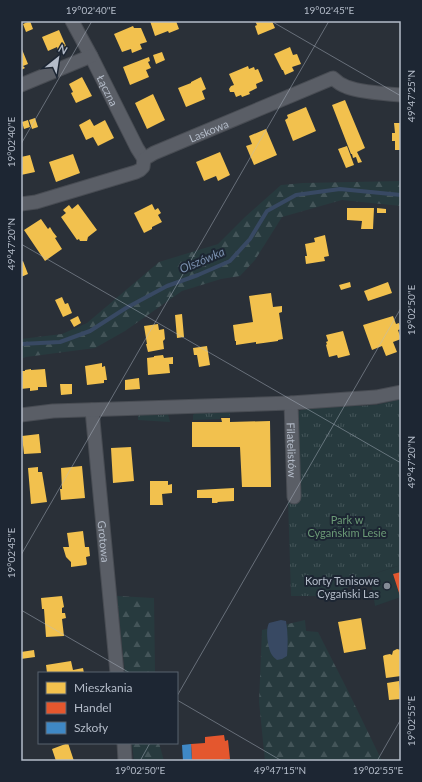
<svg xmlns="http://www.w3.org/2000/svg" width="422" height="782" viewBox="0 0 422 782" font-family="Lato,sans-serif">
<defs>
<pattern id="grass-tufts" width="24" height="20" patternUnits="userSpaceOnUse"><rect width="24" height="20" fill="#273a3e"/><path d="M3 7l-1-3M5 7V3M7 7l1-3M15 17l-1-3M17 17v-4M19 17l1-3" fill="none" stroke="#445559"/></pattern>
<pattern id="forest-firs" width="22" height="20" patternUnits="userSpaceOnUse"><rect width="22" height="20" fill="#273a3e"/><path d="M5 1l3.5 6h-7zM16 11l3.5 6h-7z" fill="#445559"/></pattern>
</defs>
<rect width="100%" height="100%" fill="#2a3038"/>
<path fill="url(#grass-tufts)" d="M401,399V565L370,575L333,596H291L288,500H299L296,414L299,411L306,408L376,405Z
M230,412V417H220V419L193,420V415L195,413Z
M168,414L170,422L138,420V415Z"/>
<path fill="url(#forest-firs)" d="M401,181V206L342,200L282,217L255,260L240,276L221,279L182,291L125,331L95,348L26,357L21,359V339L62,334L87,323L159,262L218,244L245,217L281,185L303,183Z
M117,596L154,598L155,673H125Z
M305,620L306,631L318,632L348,691L382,761H265L259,702L262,630Z
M132,743H159L164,761H134Z"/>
<path fill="#273a3e" d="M401,565V597L375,606L370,575Z"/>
<path fill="#384963" d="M281,620L286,621C288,633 288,644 287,656L282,659L277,660C276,659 273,657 272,655C268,649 265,630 269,623Z"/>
<path fill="#f2c14e" d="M30,21L33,29L26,32L23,24Z
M150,21H176L179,29L169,33L168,31L155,36Z
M255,21H272L275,28L258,35L255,26L257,25Z
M133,26L134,28H141L147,42L140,44L142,49L132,53L131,49L122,52L114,34Z
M59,30L66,46L58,50L57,47L48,51L42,37Z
M21,47L28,64L23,66L25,68L21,70Z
M290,47L293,55L297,54L301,64L292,67L294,71L285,75L283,70H282L274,54Z
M162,52L165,60L156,64L153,55Z
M149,57L150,61L148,62L151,68L146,70L149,77L130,85L123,67Z
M248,66L249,69L254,67L255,70L258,69L263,81L256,84L257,88L249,92L250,94L242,97L241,95L236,97L234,92H230L229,89L231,86L234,85L229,74Z
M82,77L92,96L76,103L71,93L73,92L69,84Z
M201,77L206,89L202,91L205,99L186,107L178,88L191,83V82Z
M153,94L165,120L147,129L135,103Z
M345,100L365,148L357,152L362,162L358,163L356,157L353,158L352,154H351L332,105Z
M306,107L316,131L293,141L285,120L288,118L287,115Z
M35,118L38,127L32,129L29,120Z
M90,119L94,126L105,120L114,138L98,146L93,137L86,140L79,125Z
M28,120L30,127L24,129L22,122Z
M394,123H401V150H395V141H392V133H395Z
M266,129L277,155L254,165L246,146L252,144L249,136Z
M347,146L354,165L346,168L338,149Z
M220,152L230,175L218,181L216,176L204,181L196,162Z
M73,154L80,173L56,182L49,162Z
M30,155L35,172L21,175V157Z
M78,204L97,230L88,237L87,241H80L79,239L77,240L61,217L66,213L63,210L69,205L72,209Z
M152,204L155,210L158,208L161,213L158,215L162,222L152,227V229L144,233L134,213Z
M347,208H374L373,229H361L362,221L347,220Z
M377,208L386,209V213H377Z
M41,219L48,229L50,227L53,232L57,237L55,238L62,249L45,261L24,230Z
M325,235L329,256L324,257L325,261L306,264L305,256H307L305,244L315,242L314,238Z
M23,261L28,274L21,277V262Z
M350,282L351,287L341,290L339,285Z
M388,282L392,293L368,301L364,291Z
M271,293L273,307L282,306V312L279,313L283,339L278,340V341L256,344V342L236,345V341H235L233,325L253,322L249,296Z
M62,297L65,304L68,303L72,313L63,317L55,300Z
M182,314L184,337L177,338L175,315Z
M78,316L81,323L74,327L70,320Z
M393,316L396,324L399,323L401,328V329L398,330L401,339L393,342L397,352L386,356L382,346L372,350L363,325Z
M158,324L159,330L164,329L165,339L163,341L164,349L148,352L146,344H147L144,326Z
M343,331L350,355L338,358L337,355L329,357L326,345L327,344L326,342L328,341L326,335Z
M207,346L210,365L199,367L197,355H194L193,348Z
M163,355L164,358L173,357V364H169L170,373L148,375L147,358L154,357V356Z
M102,363V367L105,366L107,380H104V383L87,385L85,366Z
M31,369V370L45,369L47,387H38V390L30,391V388L21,389V371H25V370Z
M139,378L140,389L125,390V380Z
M60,384H72V394L61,395Z
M221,418H230V422L270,421L271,487H242L240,447H192V422H222Z
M39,434L41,453L24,454L22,436Z
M131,447L134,481L113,483L111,448Z
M82,466L85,498L61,500L60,489H62L61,468Z
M38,467V472H42L47,502L31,504L28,468Z
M150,481H168V485L172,484V493L162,494L163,505H150Z
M234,488V501L217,502L218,503H212V498H197V490Z
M83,531L85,547H89L90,556L86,557L87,564L86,565L71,567V562L66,557L63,547H69L67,533Z
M62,596L64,607L62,608V613H65L66,618L62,619L64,636L46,637L44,609H42L41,598Z
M361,618L366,649L344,653L338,622Z
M397,649L401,650V676L386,678L383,656L385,655L390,654L392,655L393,651Z
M34,650L35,657L21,659V652Z
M71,661L73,670L83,668L84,673H47L46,665Z
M399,681L400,690L401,689V699L389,700L387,683Z
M68,743L74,761H56L52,749Z"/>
<path fill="#e4572e" d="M401,572V599L393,574Z
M224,735L225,741L228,740L230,759L213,761H192L191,744L205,743V737Z"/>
<path fill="#3f88c5" d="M191,744L192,761H183L182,745Z"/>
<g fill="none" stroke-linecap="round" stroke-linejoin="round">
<path stroke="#384963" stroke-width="4" d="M21,344L60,342L90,331L126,308L167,286L198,275L230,261L250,239L267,211L296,195L340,189L401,195"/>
<defs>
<g id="street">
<path id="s1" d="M72,21L91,56L137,148L144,159"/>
<path d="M21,85L91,56"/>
<path id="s2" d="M21,204L36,202L136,172L140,170L143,167L144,159L154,153L333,78C337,82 341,85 347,87C359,92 387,94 401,95"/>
<path id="s3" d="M291,403L294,497"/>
<path id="s4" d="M92,410L117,673"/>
<path d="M21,415L53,411L291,403L376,397L401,392"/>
<path d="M124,743L125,761"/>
</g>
</defs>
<use href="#street" stroke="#484c53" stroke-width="15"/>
<use href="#street" stroke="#5a5e66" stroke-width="13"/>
</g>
<path fill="none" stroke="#b4bcc9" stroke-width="1" stroke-opacity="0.45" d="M271,21L401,96M21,144L92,21M21,244L401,463M21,555L329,21M21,610L130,673M177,696L401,308M177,700L282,761M140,761L150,743M377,761L401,719"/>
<circle fill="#848b96" stroke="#1d2633" stroke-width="1.5" cx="387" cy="586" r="4"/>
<g text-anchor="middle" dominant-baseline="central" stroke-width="4" stroke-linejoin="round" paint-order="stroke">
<g font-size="11" fill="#b4bcc9" stroke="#1d2633">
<text stroke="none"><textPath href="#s1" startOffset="78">Łączna</textPath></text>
<text stroke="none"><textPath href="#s2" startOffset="207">Laskowa</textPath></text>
<text stroke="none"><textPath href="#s3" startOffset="47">Filatelistów</textPath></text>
<text stroke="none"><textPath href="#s4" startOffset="132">Grotowa</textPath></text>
</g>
<g font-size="11" fill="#6b9a76" stroke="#1d2633">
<text x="347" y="519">Park w<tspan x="347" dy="13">Cygańskim Lesie</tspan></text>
</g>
<g font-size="11" fill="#b4bcc9" stroke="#1d2633" text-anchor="end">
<text x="379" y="580">Korty Tenisowe<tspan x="379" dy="13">Cygański Las</tspan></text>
</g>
<g font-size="12" font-style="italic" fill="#7c92b1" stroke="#1d2633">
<text transform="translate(202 260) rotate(-23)">Olszówka</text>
</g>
</g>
<rect width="422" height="782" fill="none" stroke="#1d2633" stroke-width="44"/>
<rect x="38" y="672" width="140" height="72" fill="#1d2633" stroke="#59626f"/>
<rect x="46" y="682" width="20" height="12" fill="#f2c14e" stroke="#59626f"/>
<text x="74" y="692" font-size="12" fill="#b4bcc9">Mieszkania</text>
<rect x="46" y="702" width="20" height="12" fill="#e4572e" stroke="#59626f"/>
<text x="74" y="712" font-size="12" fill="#b4bcc9">Handel</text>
<rect x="46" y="722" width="20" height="12" fill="#3f88c5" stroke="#59626f"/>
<text x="74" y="732" font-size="12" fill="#b4bcc9">Szkoły</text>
<g transform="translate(58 58) rotate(30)" stroke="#1d2633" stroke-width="3" paint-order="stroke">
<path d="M0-3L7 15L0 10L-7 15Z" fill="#b4bcc9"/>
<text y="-6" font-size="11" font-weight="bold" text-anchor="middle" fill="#b4bcc9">N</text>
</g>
<rect x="22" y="22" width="378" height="738" fill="none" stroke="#b4bcc9" stroke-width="1.5"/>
<g font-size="10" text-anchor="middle" fill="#b4bcc9">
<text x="91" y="14">19°02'40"E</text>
<text x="329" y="14">19°02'45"E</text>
<text transform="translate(411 96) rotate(-90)" y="4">49°47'25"N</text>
<text transform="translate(11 142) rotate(-90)" y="4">19°02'40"E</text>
<text transform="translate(11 244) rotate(-90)" y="4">49°47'20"N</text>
<text transform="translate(411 310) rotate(-90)" y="4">19°02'50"E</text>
<text transform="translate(411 462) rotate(-90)" y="4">49°47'20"N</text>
<text transform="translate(11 553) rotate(-90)" y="4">19°02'45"E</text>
<text transform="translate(411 721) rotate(-90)" y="4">19°02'55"E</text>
<text x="140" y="774">19°02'50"E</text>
<text x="280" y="774">49°47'15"N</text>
<text x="378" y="774">19°02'55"E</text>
</g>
</svg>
